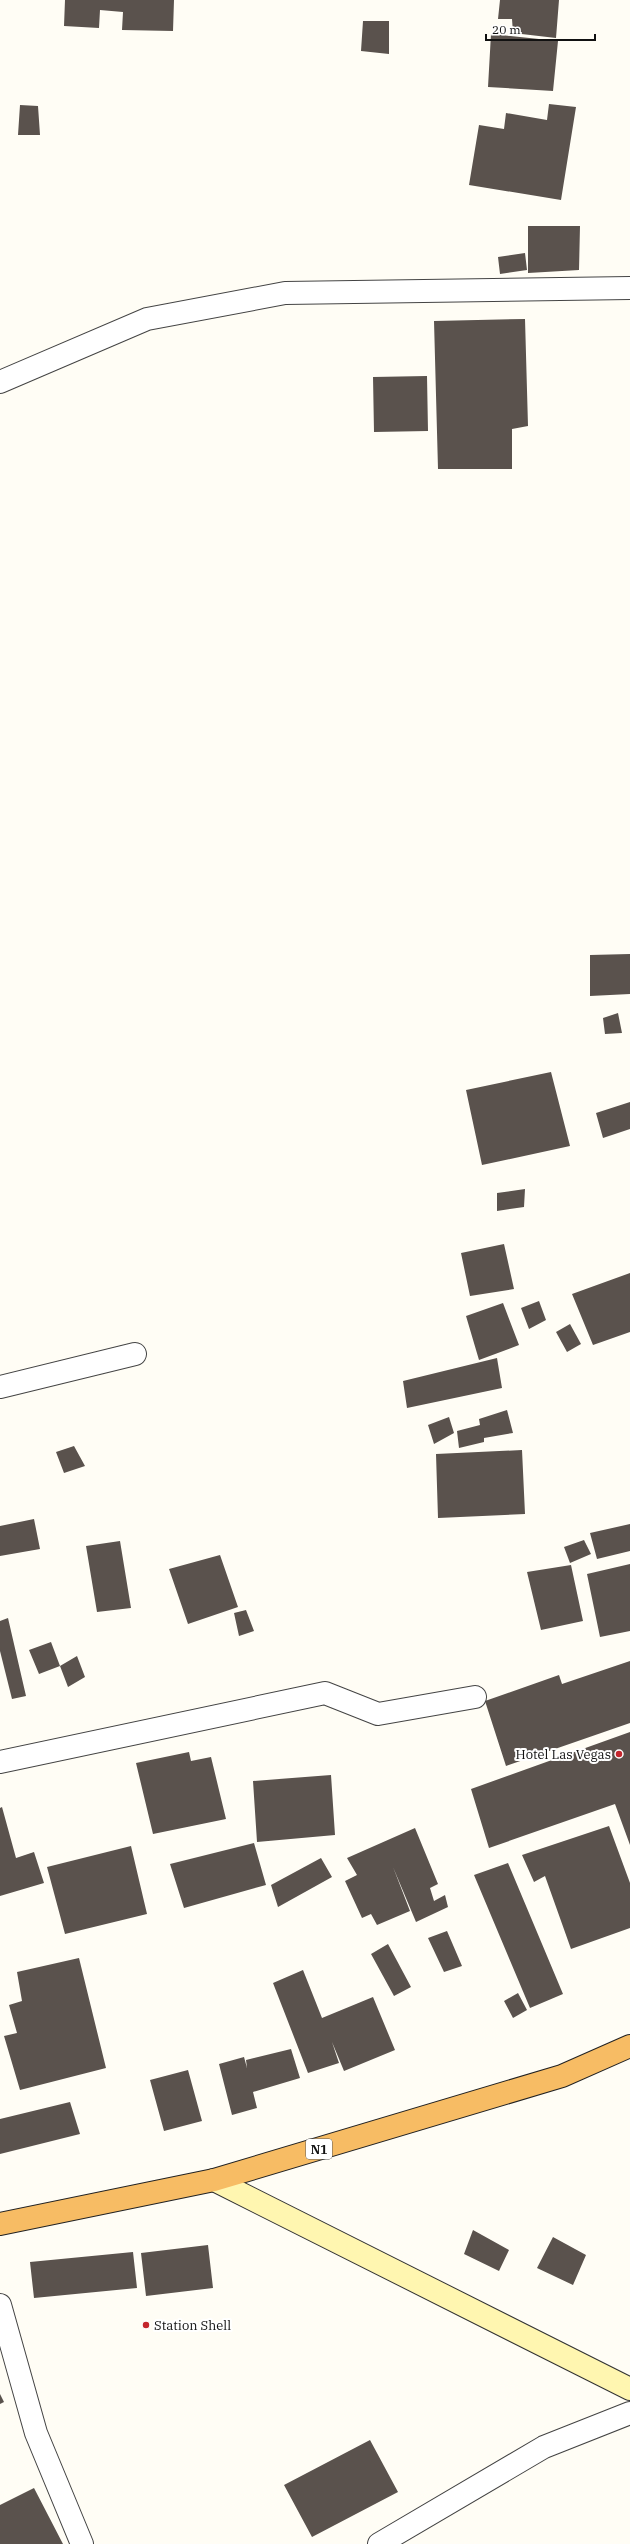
<svg xmlns="http://www.w3.org/2000/svg" width="630" height="2544" viewBox="0 0 630 2544" font-family="'IBM Plex Serif',serif">
<rect width="100%" height="100%" fill="#fffdf5"/>
<path fill="#5a524d" d="M65,0H174L173,31L122,30L123,12L100,10L99,28L64,26Z
M500,0H559L556,38L513,33L512,19H498Z
M363,21H389V54L361,51Z
M491,34L558,41L553,91L488,87Z
M549,104L576,107L561,200L469,185L479,125L504,129L506,113L547,120Z
M20,105L38,106L40,135H18Z
M528,226H580L579,270L528,273Z
M525,253L527,270L500,274L498,257Z
M525,319L528,426L512,429V469H438L434,321Z
M427,376L428,431L374,432L373,377Z
M630,954V994L590,996V955Z
M618,1013L622,1033L605,1034L603,1018Z
M551,1072L570,1146L482,1165L466,1090Z
M630,1102V1129L603,1138L596,1113Z
M525,1189L524,1207L497,1211V1193Z
M504,1244L514,1289L470,1296L461,1253Z
M630,1273V1332L593,1345L572,1294Z
M539,1301L546,1320L529,1329L521,1308Z
M503,1303L519,1345L479,1360L466,1316Z
M570,1324L581,1344L567,1352L556,1332Z
M497,1358L502,1388L407,1408L403,1381Z
M507,1410L513,1433L484,1438V1442L459,1448L457,1431L480,1425L479,1419Z
M449,1417L454,1433L434,1444L428,1425Z
M74,1446L85,1466L64,1473L56,1452Z
M522,1450L525,1514L438,1518L436,1454Z
M34,1519L40,1549L0,1556V1526Z
M630,1524V1551L597,1559L590,1533Z
M584,1540L591,1554L570,1563L564,1547Z
M120,1541L131,1608L97,1612L86,1546Z
M220,1555L238,1607L188,1624L169,1569Z
M630,1564V1631L600,1637L587,1574Z
M571,1565L583,1621L541,1630L527,1572Z
M246,1610L254,1631L239,1636L234,1613Z
M8,1618L26,1696L12,1699L0,1651V1621Z
M51,1642L60,1666L39,1674L29,1650Z
M77,1656L85,1677L68,1687L60,1666Z
M630,1661V1723L506,1766L485,1701L559,1675L562,1684Z
M630,1732V1845L615,1804L489,1848L471,1789Z
M189,1752L191,1761L211,1757L226,1819L153,1834L136,1763Z
M331,1775L335,1835L257,1842L253,1781Z
M2,1807L16,1858L34,1852L44,1883L0,1896V1808Z
M609,1826L630,1883V1928L571,1949L545,1876L534,1882L522,1855Z
M415,1828L438,1884L430,1888L434,1901L445,1895L448,1907L416,1922L393,1867L410,1911L377,1925L371,1914L362,1918L345,1881L357,1875L347,1858Z
M254,1843L266,1885L184,1908L170,1864Z
M131,1846L147,1914L65,1934L47,1867Z
M321,1858L332,1877L278,1907L271,1885Z
M508,1863L563,1994L530,2008L474,1875Z
M447,1931L462,1966L444,1972L428,1938Z
M388,1944L411,1987L394,1996L371,1954Z
M79,1958L106,2068L20,2090L4,2036L17,2033L9,2005L22,2001L17,1972Z
M303,1970L322,2018L373,1997L395,2050L344,2071L332,2042L339,2063L308,2073L273,1983Z
M518,1993L527,2010L513,2018L504,2001Z
M291,2049L300,2078L253,2092L257,2108L232,2115L219,2064L244,2057L247,2068L246,2060Z
M188,2070L202,2121L164,2131L150,2080Z
M70,2102L80,2134L0,2154V2119Z
M473,2230L509,2250L499,2271L464,2254Z
M553,2237L586,2255L573,2285L537,2268Z
M208,2245L213,2288L146,2296L141,2253Z
M133,2252L137,2288L34,2298L30,2262Z
M0,2394L4,2402L0,2404Z
M370,2440L398,2492L312,2537L284,2485Z
M34,2488L63,2544H0V2505Z"/>
<g fill="none" stroke-linecap="round" stroke-linejoin="round">
<defs>
<path id="minor" d="M0,382L147,319L285,293L630,288
M0,1387L135,1354
M0,1762L325,1693L378,1714L475,1697
M0,2305L36,2433L82,2544
M379,2544L544,2447L630,2413"/>
<path id="secondary" d="M214,2180L630,2389"/>
<path id="trunk" d="M0,2224L214,2180L562,2076L630,2046"/>
</defs>
<use href="#minor" stroke="#444" stroke-width="24"/>
<use href="#secondary" stroke="#333" stroke-width="24"/>
<use href="#trunk" stroke="#222" stroke-width="24"/>
<use href="#minor" stroke="#fff" stroke-width="22"/>
<use href="#secondary" stroke="#fff6b0" stroke-width="22"/>
<use href="#trunk" stroke="#f7bc64" stroke-width="22"/>
</g>
<g fill="#c4262e" stroke="#fff" stroke-width="1.5">
<circle cx="619" cy="1754" r="4"/>
<circle cx="146" cy="2325" r="4"/>
</g>
<g text-anchor="middle" dominant-baseline="central" stroke-width="4" stroke-linejoin="round" paint-order="stroke">
<rect fill="#fff" stroke="#585858" stroke-width="1" x="306" y="2139" width="26" height="20" rx="3"/>
<g font-size="12" font-weight="bold" fill="#111">
<text x="319" y="2149">N1</text>
</g>
<g font-size="13" fill="#111" stroke="#fff" text-anchor="end">
<text x="611" y="1754">Hotel Las Vegas</text>
<text x="154" y="2325" text-anchor="start">Station Shell</text>
</g>
</g>
<path d="M486 34v6h109v-6" fill="none" stroke="#111111" stroke-width="2"/>
<text x="492" y="34" font-size="12" fill="#111111" stroke="#ffffff" stroke-width="3" paint-order="stroke">20 m</text>
</svg>
